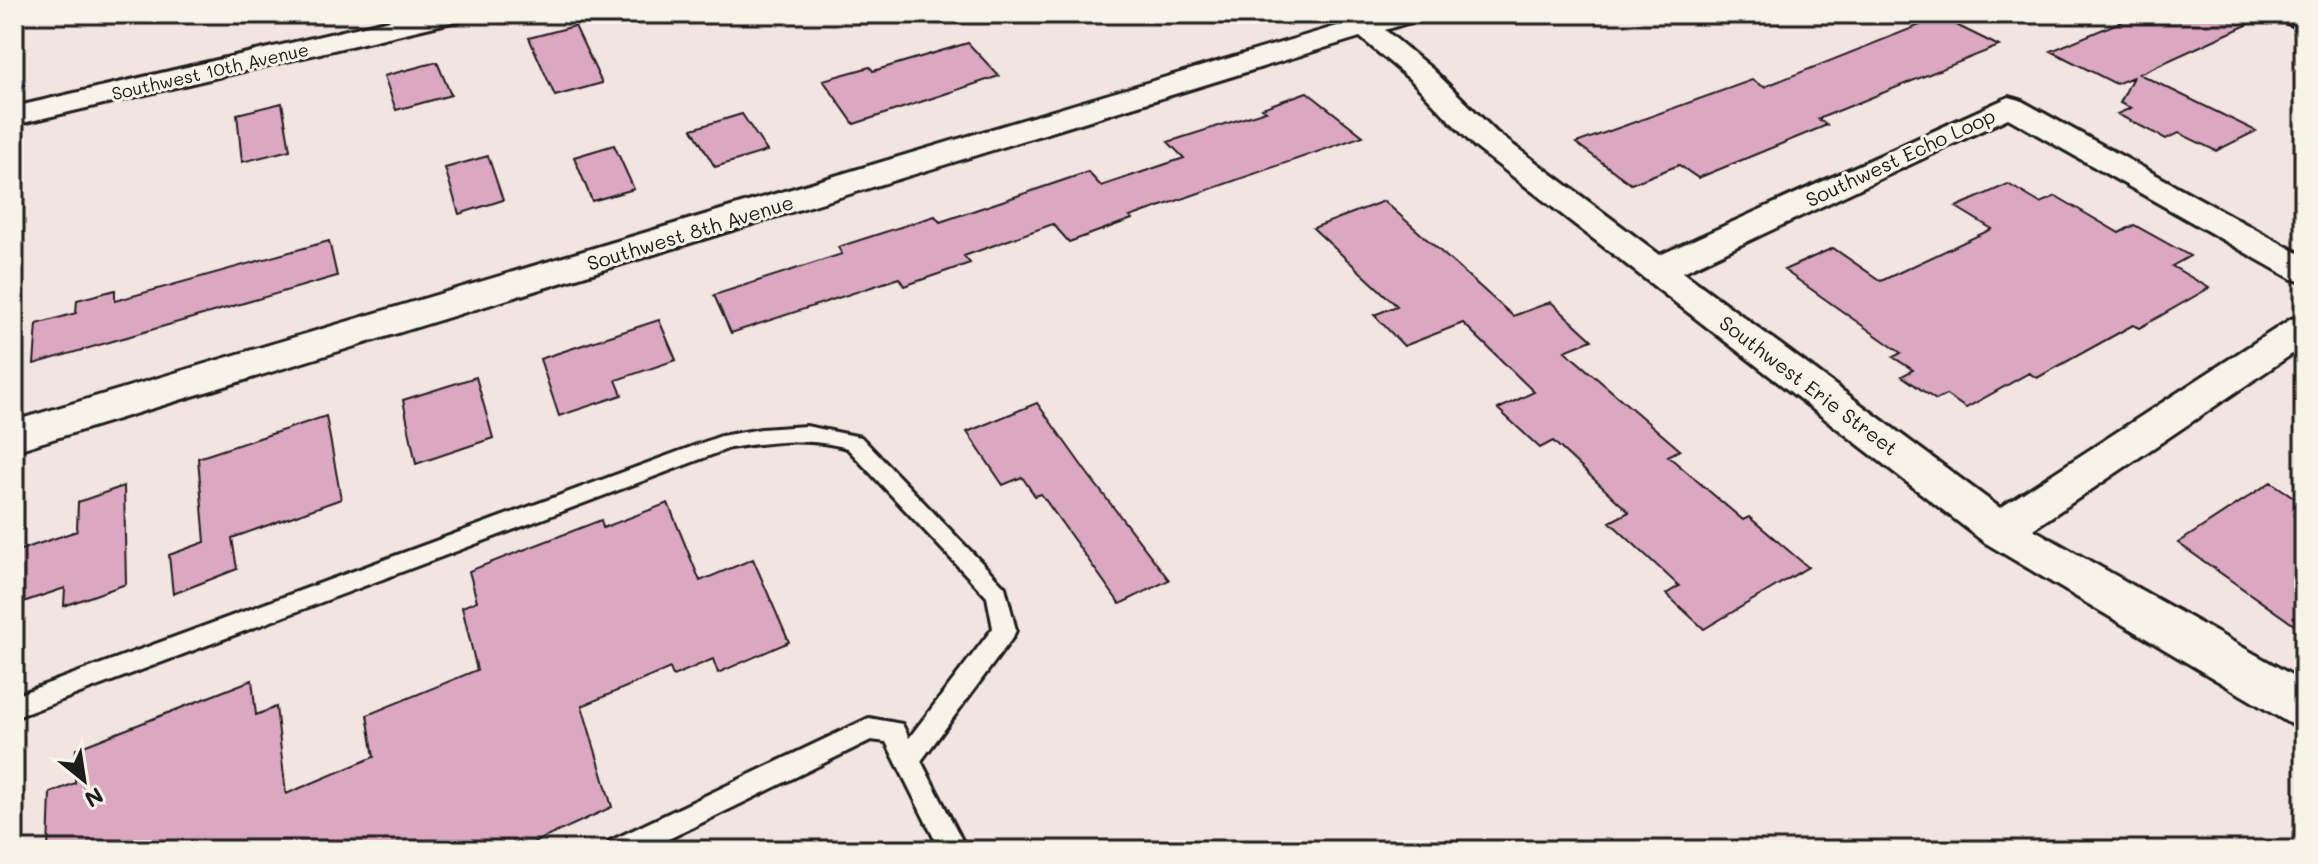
<svg xmlns="http://www.w3.org/2000/svg" width="2318" height="864" viewBox="0 0 2318 864" font-family="Mali,sans-serif">
<rect width="100%" height="100%" fill="#f2e4e0"/>
<filter id="ink" filterUnits="userSpaceOnUse"><feTurbulence type="fractalNoise" baseFrequency=".0125" numOctaves="2"/><feDisplacementMap in="SourceGraphic" scale="16" xChannelSelector="R" yChannelSelector="G"/><feConvolveMatrix kernelMatrix="1 2 1 2 8 2 1 2 1" color-interpolation-filters="sRGB"/></filter>
<g filter="url(#ink)">
<path fill="#dca7c0" stroke="#1c1c1c" stroke-width="2" d="M2139,14H2271L2139,74L2256,131L2216,151L2179,133L2166,139L2117,114L2131,108L2120,103L2133,77L2116,84L2051,51Z
M1940,17L1999,46L1818,119L1827,125L1698,178L1679,165L1631,184L1576,143L1752,80L1764,87Z
M575,26L602,83L555,96L529,38Z
M968,43L999,76L854,124L823,80L870,67L873,71Z
M437,62L451,95L396,110L384,76Z
M1307,92L1363,136L1130,217L1132,219L1069,242L1053,224L964,256L970,263L904,286L899,278L731,333L714,295L842,254L838,247L935,216L940,222L1088,172L1101,186L1184,158L1168,142L1266,111L1262,108Z
M282,103L290,150L242,162L237,114Z
M742,114L767,151L715,167L692,129Z
M614,145L634,189L592,201L574,157Z
M488,156L503,200L459,214L445,168Z
M2008,184L2040,203L2056,196L2119,233L2134,225L2190,256L2172,266L2209,288L2139,328L2133,325L2037,378L2029,373L1966,408L1946,395L1936,400L1902,376L1913,370L1893,357L1901,353L1784,270L1833,248L1881,281L1992,229L1956,207Z
M1384,201L1513,316L1551,302L1592,340L1565,351L1680,450L1668,456L1743,520L1749,517L1808,567L1704,629L1666,594L1679,586L1610,522L1629,512L1553,441L1540,448L1498,409L1534,392L1463,323L1404,346L1374,315L1397,306L1313,228Z
M329,241L337,276L34,364L37,324L76,313L77,300L115,290V301Z
M659,320L676,360L616,380L622,395L559,416L540,359Z
M476,377L493,438L416,464L403,400Z
M1037,403L1087,473L1169,580L1120,604L1041,494L1035,496L1022,477L1003,485L967,432Z
M326,416L341,499L232,538L237,569L173,594L169,555L205,542L198,458Z
M2271,482L2304,504V632L2178,543Z
M124,486L126,584L64,606L65,588L14,605V552L77,531L78,502Z
M668,503L700,581L753,559L789,642L718,673L713,659L673,676L670,668L582,706L612,807L518,850H48L50,793L75,783L76,749L252,680L256,715L276,707L286,794L374,757L367,715L477,670L462,607L477,601L469,571L601,520L603,528Z"/>
<g fill="none" stroke-linecap="round" stroke-linejoin="round">
<defs>
<path id="lane" d="M806,426L861,437L1005,587L1016,630L1013,637L921,761L967,850H940L886,742L871,740L646,850H606L610,841L869,718L902,724L909,738L993,628L987,597L847,448C808,437 770,442 730,448L14,718V696L721,436L761,429Z"/>
<path id="street" d="M416,14H466L462,20L452,22L14,125V107Z
M1335,14L1369,17L1421,14L1417,20L1385,30L1432,69L1497,133L1660,255L2009,97L2020,100L2304,256V282L2292,279L2008,118L1683,272L2000,508L2291,319L2304,316V346L2033,529L2304,682V728L2287,722L1984,542L1475,147L1412,81L1360,37L14,451V421L1344,24Z"/>
<path id="secondary" d="M2274,14H2304V29L2278,20Z"/>
</defs>
<use href="#lane" stroke="#1c1c1c" stroke-width="6"/>
<use href="#street" stroke="#1c1c1c" stroke-width="6"/>
<use href="#secondary" stroke="#1c1c1c" stroke-width="6"/>
<use href="#lane" fill="#f7f3e8" fill-rule="evenodd"/>
<use href="#street" fill="#f7f3e8" fill-rule="evenodd"/>
<use href="#secondary" fill="#f7f3e8" fill-rule="evenodd"/>
</g>
</g>
<g text-anchor="middle" dominant-baseline="central" stroke-width="6" stroke-linejoin="round" paint-order="stroke">
<g font-size="18" fill="#1c1c1c" stroke="#f7f3e8">
<text transform="translate(210 71) rotate(-13)">Southwest 10th Avenue</text>
</g>
<g font-size="20" fill="#1c1c1c" stroke="#f7f3e8">
<text transform="translate(1900 157) rotate(-25)">Southwest Echo Loop</text>
<text transform="translate(690 232) rotate(-17)">Southwest 8th Avenue</text>
<text transform="translate(1809 385) rotate(37)">Southwest Erie Street</text>
</g>
</g>
<rect width="2318" height="864" fill="none" stroke="#f7f3e8" stroke-width="48"/>
<rect x="24" y="24" width="2270" height="816" fill="none" stroke="#1c1c1c" stroke-width="3" filter="url(#ink)"/>
<g transform="translate(84 780) rotate(150)" stroke="#f7f3e8" stroke-width="6" paint-order="stroke">
<path d="M0-6L14 30L0 20L-14 30Z" fill="#1c1c1c"/>
<text y="-12" font-size="22" font-weight="bold" text-anchor="middle" fill="#1c1c1c">N</text>
</g>
</svg>
